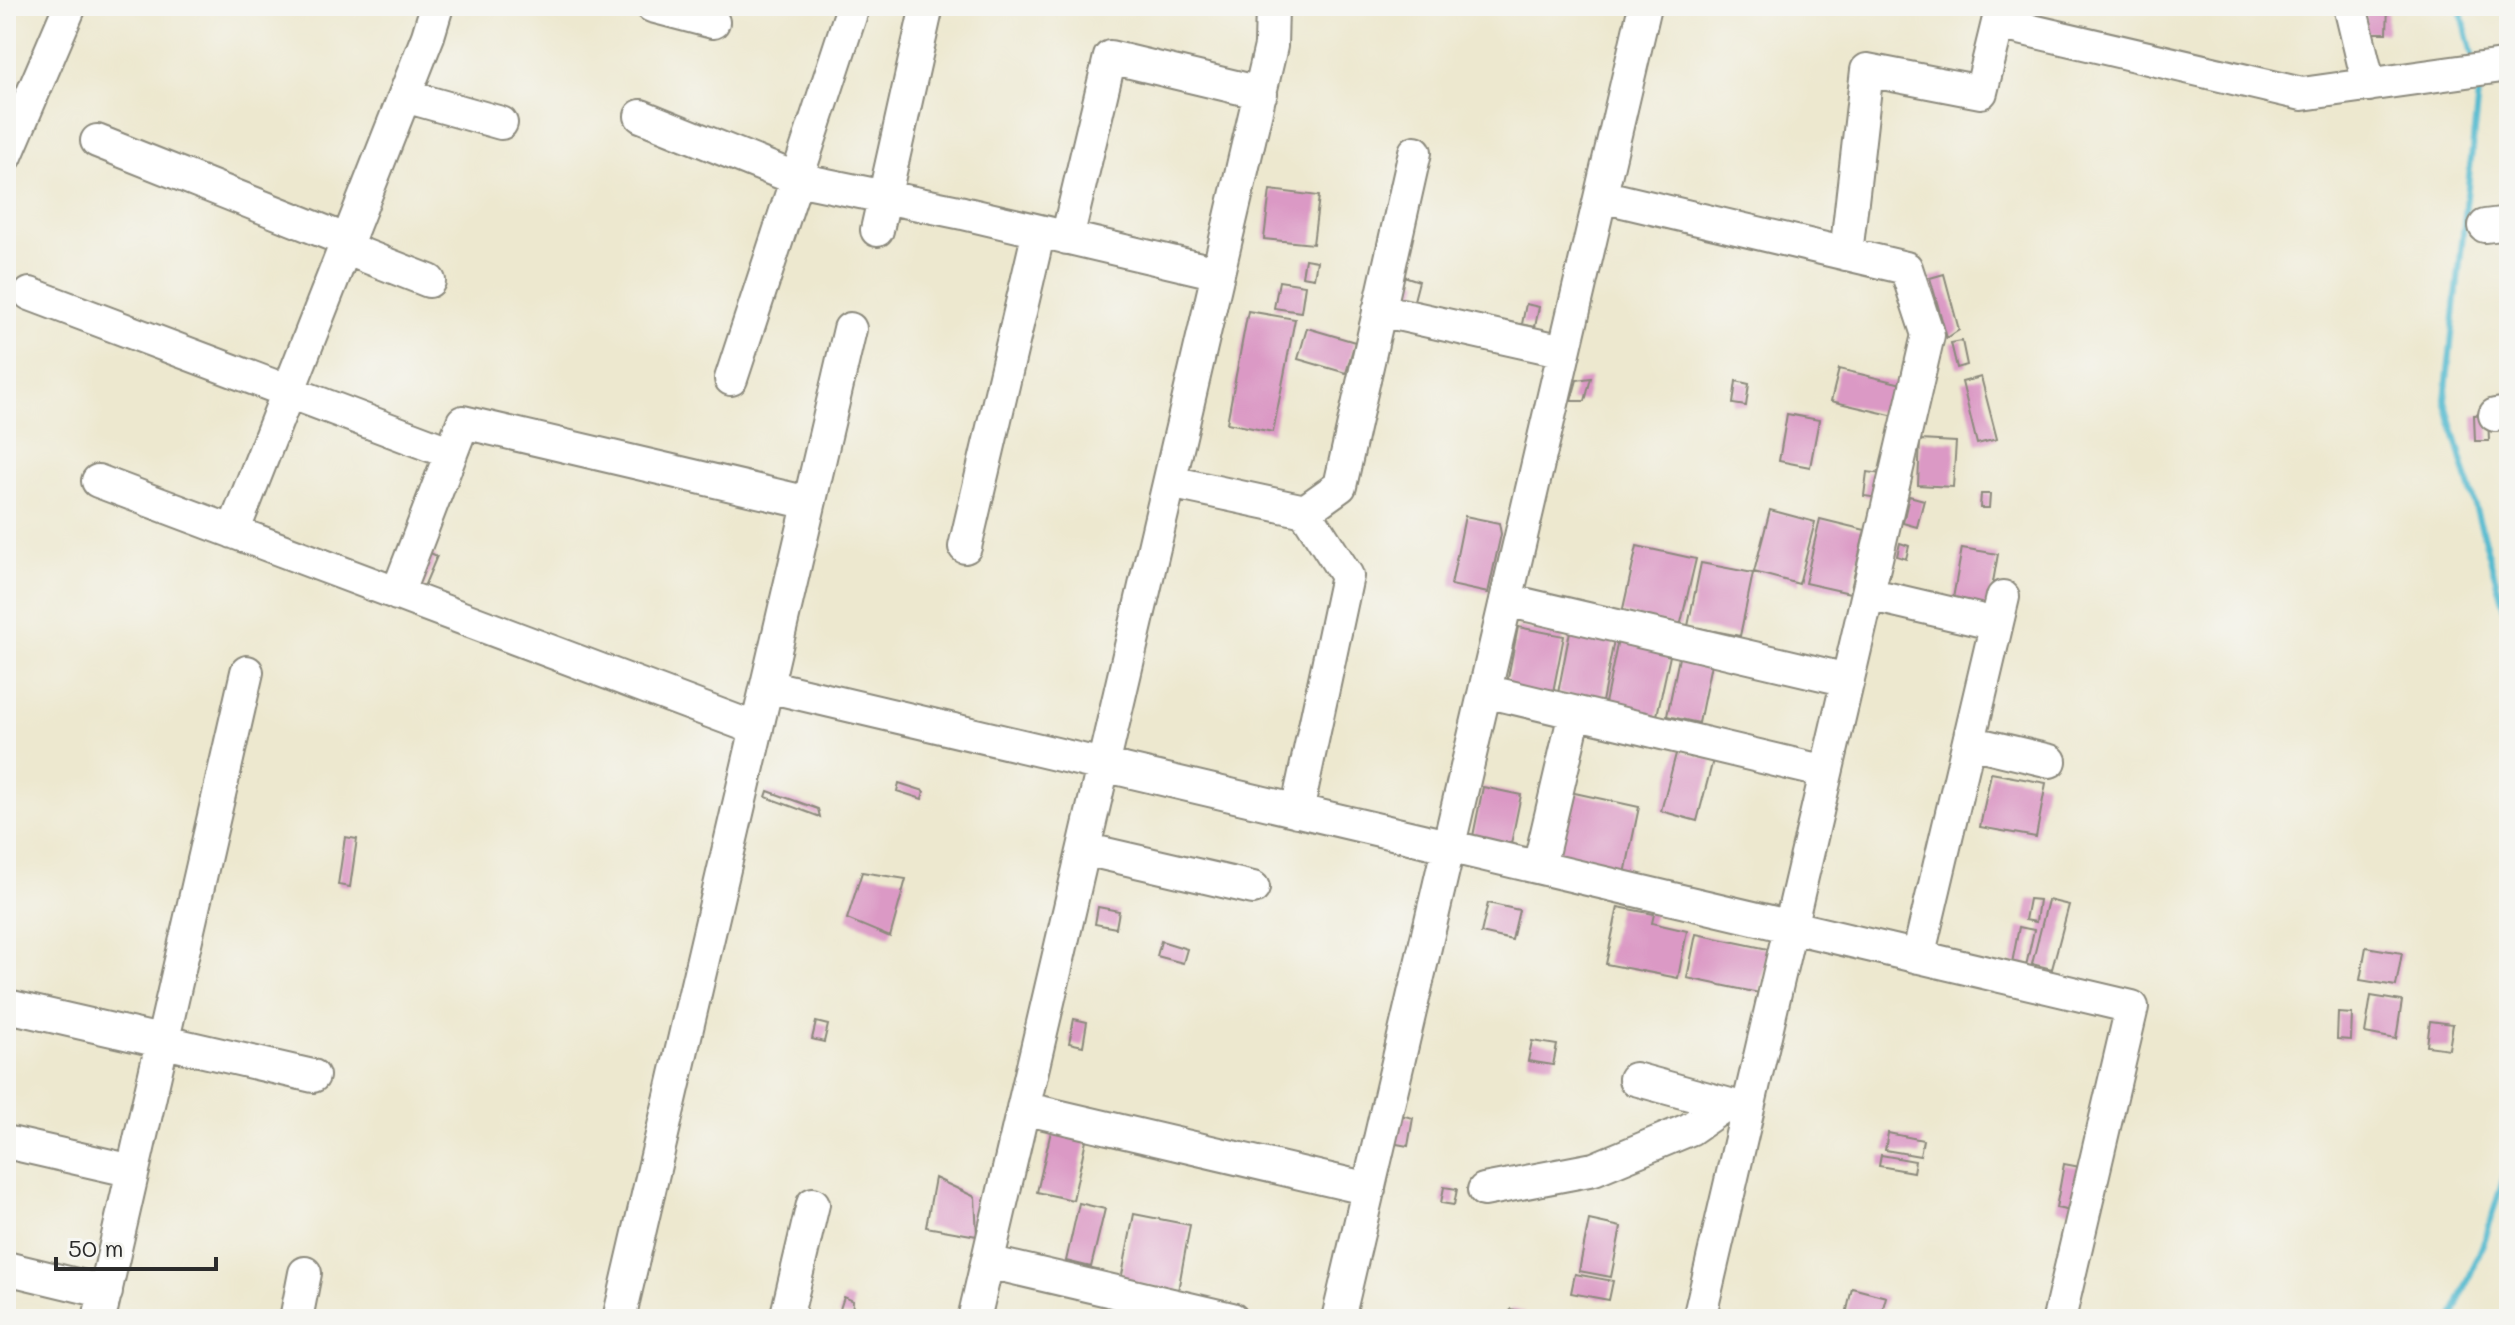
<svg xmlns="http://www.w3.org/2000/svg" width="2515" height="1325" viewBox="0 0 2515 1325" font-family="Mali,sans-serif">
<rect width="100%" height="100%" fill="#f6f6f2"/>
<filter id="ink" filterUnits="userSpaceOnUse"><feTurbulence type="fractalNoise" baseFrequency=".0125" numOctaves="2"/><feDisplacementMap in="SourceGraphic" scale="16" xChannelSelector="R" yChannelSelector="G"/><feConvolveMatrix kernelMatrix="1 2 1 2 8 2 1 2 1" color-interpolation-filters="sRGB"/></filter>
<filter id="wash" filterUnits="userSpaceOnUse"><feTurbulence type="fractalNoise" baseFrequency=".006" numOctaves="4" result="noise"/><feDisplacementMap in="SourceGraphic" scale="32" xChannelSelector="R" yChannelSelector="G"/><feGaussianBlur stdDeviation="1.8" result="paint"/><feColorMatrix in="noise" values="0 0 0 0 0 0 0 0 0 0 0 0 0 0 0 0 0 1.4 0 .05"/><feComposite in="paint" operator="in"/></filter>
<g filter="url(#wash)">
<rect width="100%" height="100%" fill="#ede8cf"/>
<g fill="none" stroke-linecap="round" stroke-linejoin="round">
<path stroke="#52bacf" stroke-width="6" d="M2460,6L2472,54
M2479,85L2445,400L2509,626
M2452,1319L2485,1239L2509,1160"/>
</g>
<g id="blocks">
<path fill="#db99c5" d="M2366,6H2388L2387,33H2365Z
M1270,190L1319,196L1313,244L1264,239Z
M1305,259L1317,261L1314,278L1302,276Z
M1944,274L1959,330L1947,338L1930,278Z
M1404,276L1419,281L1412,308L1396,303Z
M1279,281L1305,285L1301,312L1274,308Z
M1526,304L1539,307L1535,327L1522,324Z
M1248,311L1295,319L1273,432L1227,423Z
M1307,328L1355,342L1346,373L1298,359Z
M1962,341L1967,365L1957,368L1951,343Z
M1839,369L1902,384L1895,416L1831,401Z
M1981,377L1997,439L1977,444L1962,382Z
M1591,378L1585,401H1571L1577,380Z
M1736,381L1749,384L1746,406L1733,404Z
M1787,414L1819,420L1810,467L1779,461Z
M2488,414L2489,441H2475L2474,415Z
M1920,440L1956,442L1953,487L1918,485Z
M1867,472L1882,474L1879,498L1864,496Z
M1981,494H1990L1989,508H1980Z
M1909,496L1924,500L1917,527L1903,523Z
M1770,510L1815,522L1799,584L1754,572Z
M1465,516L1499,523L1501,534L1488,593L1451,585Z
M1820,519L1865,530L1850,593L1805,583Z
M1900,543L1909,546L1906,559L1897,556Z
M1637,546L1696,559L1680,627L1622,613Z
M1962,548L1998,554L1988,610L1952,604Z
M426,551L437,556L423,589L412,585Z
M1701,563L1753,573L1740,636L1688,626Z
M1571,626L1615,635L1602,702L1558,693Z
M1518,627L1564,636L1552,697L1506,688Z
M1618,640L1671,651L1656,720L1604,708Z
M1681,648L1713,654L1699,723L1667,716Z
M1677,750L1713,760L1697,821L1661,811Z
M1991,773L2046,783L2036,837L1980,827Z
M899,783L924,791L922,799L897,791Z
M1483,787L1521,795L1511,844L1473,836Z
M768,791L818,809L820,817L766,797Z
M1570,792L1639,807L1625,874L1555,859Z
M345,837L357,839L350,887L338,885Z
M862,872L906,879L890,937L847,919Z
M2029,899L2039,900L2036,922L2025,920Z
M2048,900L2069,905L2052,969L2032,964Z
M1488,903L1519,910L1512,940L1481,933Z
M1098,907L1119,911L1116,928L1095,924Z
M1618,907L1654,914L1652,923L1687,931L1678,978L1606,964Z
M2019,927L2034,930L2026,966L2012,963Z
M1696,934L1768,949L1759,993L1687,978Z
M1161,941L1187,949L1183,963L1157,956Z
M2366,947L2402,953L2396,986L2360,980Z
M2371,996L2402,1001L2396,1039L2365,1033Z
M2338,1013L2352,1014L2351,1040L2337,1039Z
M1074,1019L1087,1022L1083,1046L1069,1043Z
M2430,1021L2453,1024L2449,1049L2427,1046Z
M816,1022L828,1025L824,1042L812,1039Z
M1532,1041L1557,1045L1553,1065L1528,1061Z
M1396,1114L1413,1118L1408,1146L1391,1143Z
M1052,1127L1087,1135L1073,1200L1037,1192Z
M1888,1133L1923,1140L1920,1156L1885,1150Z
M1881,1155L1915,1161L1913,1172L1879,1166Z
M2064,1164L2080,1167L2071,1211L2056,1208Z
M935,1178L975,1197L977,1236L926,1227Z
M1444,1187L1457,1189L1454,1205L1441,1203Z
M1079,1203L1105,1209L1091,1267L1066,1261Z
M1134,1214L1190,1225L1178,1291L1121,1280Z
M1589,1220L1621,1227L1611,1277L1579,1271Z
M1575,1274L1613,1281L1609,1300L1571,1293Z
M1852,1288L1886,1297L1880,1319H1845Z
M844,1297L853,1301L852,1316L838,1315Z
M1511,1309L1524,1312L1523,1319H1508Z
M1359,1310L1373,1313L1372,1319H1357Z"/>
</g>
</g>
<g filter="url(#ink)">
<use href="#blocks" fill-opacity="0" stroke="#8c8a7d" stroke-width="2"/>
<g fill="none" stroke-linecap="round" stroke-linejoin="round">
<defs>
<path id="minor" d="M652,6L713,22
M2350,6L2369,85
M1998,23L2302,94L2509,65
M405,96L501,123
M641,116L797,179L963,213L1218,273
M97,141L348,241
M6,156L70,6
M1601,196L1906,268L1928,335L1699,1319
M2485,226L2509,223
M877,230L927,6
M1067,238L1110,57L1261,93
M345,248L429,281
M1846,254L1867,70L1981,92L2002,6
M30,294L451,453
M1379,310L1564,351
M731,379L852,10
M2495,415L2509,413
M98,481L757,729
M1170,482L1305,511L1347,576L1297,811
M1305,511L1340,486L1415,152
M233,532L428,36L437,6
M965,547L1039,231
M397,594L463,422L809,503
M1868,594L1996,624
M1506,600L1848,680
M767,686L2132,1007L2059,1319
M1485,691L1826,772
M1969,742L2050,761
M1084,849L1253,888
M1539,867L1575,713
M1918,957L2003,597
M12,1007L313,1076
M1635,1079L1741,1108
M1023,1108L1369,1189
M6,1142L133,1171
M1484,1190L1594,1169L1690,1129L1726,1104
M988,1262L1232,1319
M6,1268L106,1292
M99,1319L247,672
M296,1319L305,1273
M619,1319L850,329
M786,1319L813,1204
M974,1319L1271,46L1272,6
M1338,1319L1645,6"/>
</defs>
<use href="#minor" stroke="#8c8a7d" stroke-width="36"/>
<use href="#minor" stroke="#fff" stroke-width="32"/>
</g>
</g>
<rect width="2515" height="1325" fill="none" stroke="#f6f6f2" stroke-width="32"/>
<path d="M56 1257v12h160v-12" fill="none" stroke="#2b2b2b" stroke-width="4"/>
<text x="68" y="1257" font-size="24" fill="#2b2b2b" stroke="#f6f6f2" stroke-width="6" paint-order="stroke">50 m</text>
</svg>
